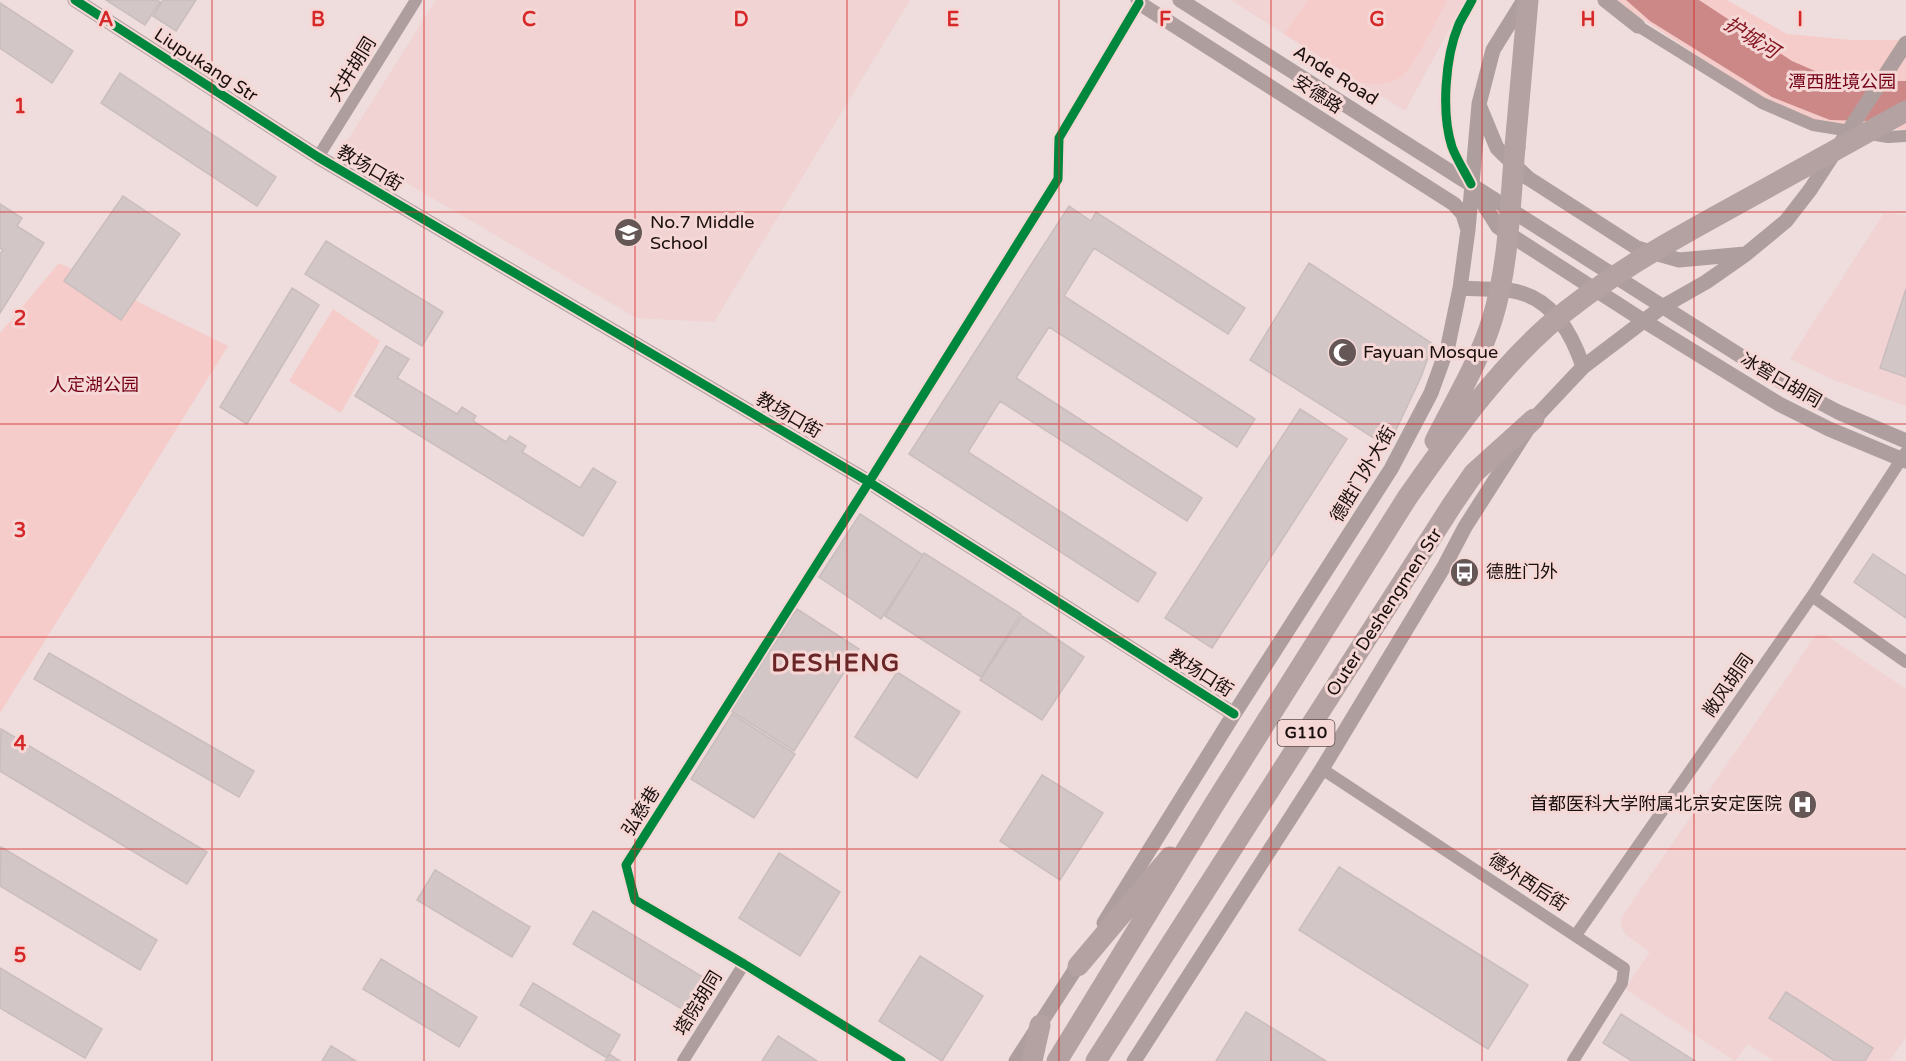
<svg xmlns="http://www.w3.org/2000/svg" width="1906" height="1061" viewBox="0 0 1906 1061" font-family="'Varela Round','Noto Sans SC',sans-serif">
<rect width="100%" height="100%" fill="#eedddc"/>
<path fill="#f0d3d2" d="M436,0H910L714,322L636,318L344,146Z
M1231,0H1465L1405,111Z
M1884,213L1906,215V406L1831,379L1790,359Z
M1824,634L1906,689V1037L1889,1061H1774L1748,1044L1735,1061L1625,989L1650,952L1625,934L1621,925V918L1816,635Z"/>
<path fill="#f5ccca" d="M1308,0H1447C1438,17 1413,71 1398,79C1386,85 1374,84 1361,83L1284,34Z
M1617,0H1727L1787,34L1852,40H1906V130L1836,125L1819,121L1767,101L1639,17Z
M59,263L228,346L0,713V333Z
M333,309L380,341L341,413L289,381Z"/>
<path fill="#cc8887" d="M1626,0H1699L1792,61L1838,81H1906V122L1830,120L1772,97L1650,21Z"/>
<path fill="#d3c6c6" stroke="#cabdbd" stroke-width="1.5" d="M106,0H157L160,2L145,25Z
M163,0H196L176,31L153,16Z
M0,3L73,51L52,83L0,48Z
M120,73L276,177L257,206L101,103Z
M123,196L180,234L121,320L64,281Z
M0,204L22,218L17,226L44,243L0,313V254L3,250L0,248Z
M1069,206L1091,221L1096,212L1245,308L1228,334L1094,248L1064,296L1255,419L1237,447L1049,327L1016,378L1202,498L1187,521L1000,401L968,452L1156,573L1138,602L909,454Z
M326,241L443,312L422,346L305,274Z
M1309,263L1433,344L1421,377L1388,447L1250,360Z
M292,288L319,305L247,424L220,407Z
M1906,289V377L1880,368Z
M386,346L409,359L397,378L457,414L462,407L476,416L473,421L506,442L510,436L526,446L522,452L580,488L593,468L616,482L583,536L355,396Z
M1300,409L1347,439L1212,648L1165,618Z
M860,514L923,555L881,619L819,577Z
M924,553L1021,614L981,677L885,616Z
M1873,554L1906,576V618L1854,582Z
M797,609L859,649L794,751L731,711Z
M1022,616L1084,657L1042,720L980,680Z
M49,653L254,771L239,797L34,679Z
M897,672L960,712L917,778L855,737Z
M732,714L795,754L754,818L691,779Z
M1,729L207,852L187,884L0,771Z
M1042,775L1103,813L1060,880L1000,841Z
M1,847L157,940L140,970L0,886Z
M779,853L840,892L800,956L739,918Z
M1339,867L1528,985L1488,1049L1299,930Z
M435,870L530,927L512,957L417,900Z
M593,911L706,979L687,1012L573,944Z
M920,956L983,996L942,1061L879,1021Z
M381,959L477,1017L459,1047L363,989Z
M0,968L102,1029L85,1058L0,1008Z
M533,983L620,1035L607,1058L520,1005Z
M1786,992L1873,1048L1865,1061H1835L1769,1018Z
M1246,1012L1326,1061H1216Z
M1621,1014L1695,1061H1632L1603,1043Z
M778,1036L817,1061H762Z
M331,1046L356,1061H322Z
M609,1054L620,1061H605Z"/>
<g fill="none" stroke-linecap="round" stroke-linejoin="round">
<path stroke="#ae9f9e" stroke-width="12" d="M1638,26L1762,103L1813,125L1888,137L1906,136
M318,157L416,0
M1812,596L1906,662
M1322,769L1624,968L1622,983L1573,1061
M1576,935L1812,596L1906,452
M683,1061L744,964
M901,1061L744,964L635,900L626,865L869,482L1058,179L1059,138L1139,3"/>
<path stroke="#ae9f9e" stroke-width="15" d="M75,0L318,157L869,482L1234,714
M1138,0L1139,3L1454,204L1463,214L1467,227
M1180,0L1780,381L1838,412L1906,441
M1605,0L1638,26
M1480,107L1497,148L1528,178L1637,248L1679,260L1745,254
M1474,189L1498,227L1644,321L1779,404L1829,429L1906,461
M1460,288C1476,289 1492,289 1508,290C1550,295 1571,330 1583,367
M1104,923L1234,714L1391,469L1431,393L1448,346L1460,288L1468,230L1479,104L1493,50L1524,0
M1016,1061L1082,959
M1134,1061L1322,769L1445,565L1465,527L1534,419L1583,367L1662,307L1706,282L1746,254L1786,221L1810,190"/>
<path stroke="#b4a2a2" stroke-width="21" d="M1515,147L1528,0
M1078,966L1170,857
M1032,1061L1040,1025
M1057,1061L1215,803L1407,498
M1096,1061L1452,505L1474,473L1534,419"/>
<path stroke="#ae9f9e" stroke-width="15" d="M1810,190L1906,43"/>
<path stroke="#b4a2a2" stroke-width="21" d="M1435,441C1455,401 1479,362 1492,320C1509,266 1510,203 1515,147
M1407,498C1450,437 1492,376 1548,326C1602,279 1665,244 1727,210C1787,177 1846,144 1906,111"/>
<defs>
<path id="cycleway" d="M75,0L318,157L869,482L1234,714
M1471,184C1465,172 1457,160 1452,147C1441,113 1445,57 1459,24C1463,16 1468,8 1472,0
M901,1061L744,964L635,900L626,865L869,482L1058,179L1059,138L1139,3"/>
</defs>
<use href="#cycleway" stroke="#f5d7d5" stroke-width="13"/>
<use href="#cycleway" stroke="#00873e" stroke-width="9"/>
</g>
<path fill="none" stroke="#d62828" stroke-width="1.5" stroke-opacity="0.55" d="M212,0V1061M424,0V1061M635,0V1061M847,0V1061M1059,0V1061M1271,0V1061M1482,0V1061M1694,0V1061M0,212H1906M0,424H1906M0,637H1906M0,849H1906"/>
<defs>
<symbol id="school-disc" viewBox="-11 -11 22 22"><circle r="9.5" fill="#645756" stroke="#f5d7d5"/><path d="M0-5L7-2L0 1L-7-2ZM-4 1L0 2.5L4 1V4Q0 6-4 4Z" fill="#fff"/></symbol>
<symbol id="mosque-disc" viewBox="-11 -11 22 22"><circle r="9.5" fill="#645756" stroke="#f5d7d5"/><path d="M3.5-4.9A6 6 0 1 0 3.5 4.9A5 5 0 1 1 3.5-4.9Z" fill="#fff"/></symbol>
<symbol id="bus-disc" viewBox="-11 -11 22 22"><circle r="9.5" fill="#645756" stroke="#f5d7d5"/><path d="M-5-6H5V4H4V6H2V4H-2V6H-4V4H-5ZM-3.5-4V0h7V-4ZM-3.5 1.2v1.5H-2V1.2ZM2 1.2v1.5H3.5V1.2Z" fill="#fff"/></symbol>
<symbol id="hospital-disc" viewBox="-11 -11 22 22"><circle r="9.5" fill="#645756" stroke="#f5d7d5"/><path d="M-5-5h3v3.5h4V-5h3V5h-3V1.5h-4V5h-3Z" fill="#fff"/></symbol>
</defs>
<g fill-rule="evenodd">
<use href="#school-disc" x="612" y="216" width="33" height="33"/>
<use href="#mosque-disc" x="1326" y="336" width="33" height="33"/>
<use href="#bus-disc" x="1448" y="556" width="33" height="33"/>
<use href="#hospital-disc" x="1786" y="788" width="33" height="33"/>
</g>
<g text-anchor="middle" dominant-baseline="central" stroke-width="6" stroke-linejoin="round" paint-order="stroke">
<rect fill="#f5d7d5" stroke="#5b4b4a" stroke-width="1.5" x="1277.5" y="720" width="57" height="26" rx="4.5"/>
<g font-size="16" font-weight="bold" fill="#190f0e">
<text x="1306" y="733">G110</text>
</g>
<g font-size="18" fill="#190f0e" stroke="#f5d7d5">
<text transform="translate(206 65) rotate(33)">Liupukang Str</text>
<text transform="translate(352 69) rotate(-58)">大井胡同</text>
<text transform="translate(1336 75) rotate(32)">Ande Road</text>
<text transform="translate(1318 94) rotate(33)">安德路</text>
<text transform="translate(370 168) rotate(30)">教场口街</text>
<text transform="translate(1781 380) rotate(30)">冰窖口胡同</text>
<text transform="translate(789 415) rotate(30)">教场口街</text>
<text transform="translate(1363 474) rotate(-59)">德胜门外大街</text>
<text transform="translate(1384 612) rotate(-57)">Outer Deshengmen Str</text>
<text transform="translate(1201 673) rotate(32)">教场口街</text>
<text transform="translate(1728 685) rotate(-55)">敞风胡同</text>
<text transform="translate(641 811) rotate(-58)">弘慈巷</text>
<text transform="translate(1528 882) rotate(33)">德外西后街</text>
<text transform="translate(698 1003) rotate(-58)">塔院胡同</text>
</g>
<g font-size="18" fill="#750015" stroke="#f5d7d5">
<text x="1842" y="82">潭西胜境公园</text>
<text x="94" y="385">人定湖公园</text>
</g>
<g font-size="18" fill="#190f0e" stroke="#f5d7d5" text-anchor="start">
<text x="650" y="222">No.7 Middle<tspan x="650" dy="21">School</tspan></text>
<text x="1363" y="352">Fayuan Mosque</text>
<text x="1486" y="572">德胜门外</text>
<text x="1782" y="804" text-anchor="end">首都医科大学附属北京安定医院</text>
</g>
<g font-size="20" font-style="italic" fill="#871823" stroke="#f5d7d5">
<text transform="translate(1751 38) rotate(32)">护城河</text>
</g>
<g font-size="24" font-weight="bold" letter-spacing="1.5" fill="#6a2526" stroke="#f5d7d5">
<text x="836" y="663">DESHENG</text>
</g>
</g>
<g font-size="20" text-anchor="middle" font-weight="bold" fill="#d62828" stroke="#f5d7d5" stroke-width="6" stroke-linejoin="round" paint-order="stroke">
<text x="106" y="26">A</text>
<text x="318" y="26">B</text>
<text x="529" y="26">C</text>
<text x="741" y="26">D</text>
<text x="953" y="26">E</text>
<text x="1165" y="26">F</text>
<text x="1377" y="26">G</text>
<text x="1588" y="26">H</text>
<text x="1800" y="26">I</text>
<text x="20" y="113">1</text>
<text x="20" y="325">2</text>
<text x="20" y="537">3</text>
<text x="20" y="750">4</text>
<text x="20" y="962">5</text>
</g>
</svg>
